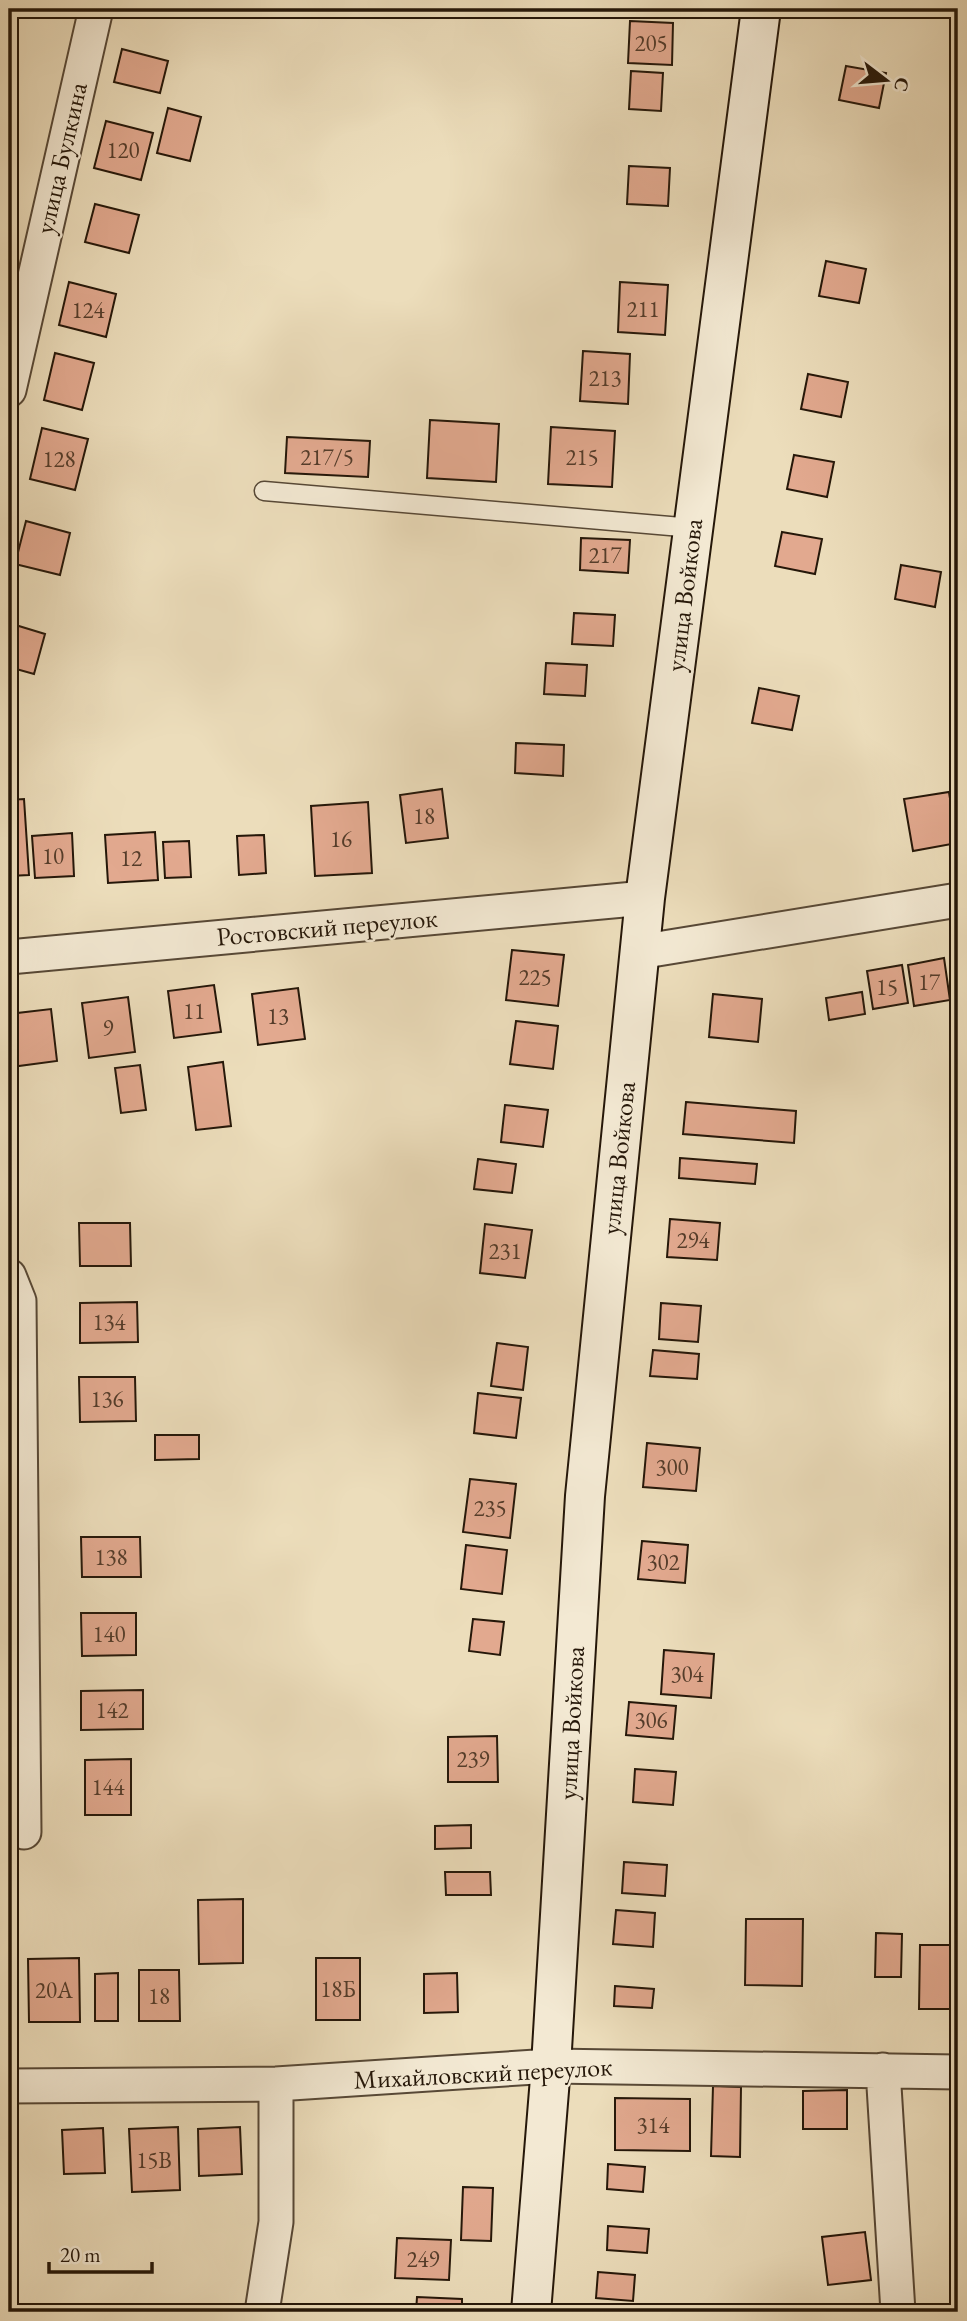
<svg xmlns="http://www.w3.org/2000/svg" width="967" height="2321" viewBox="0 0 967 2321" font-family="'EB Garamond',serif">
<rect width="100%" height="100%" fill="#ecddbb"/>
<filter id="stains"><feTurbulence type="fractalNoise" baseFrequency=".00286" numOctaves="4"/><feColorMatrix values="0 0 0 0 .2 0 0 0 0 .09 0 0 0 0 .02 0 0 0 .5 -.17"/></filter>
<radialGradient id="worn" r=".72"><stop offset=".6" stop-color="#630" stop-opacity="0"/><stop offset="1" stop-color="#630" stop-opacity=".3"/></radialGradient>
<path fill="#e2a98f" stroke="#251709" stroke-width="2" d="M153,9H177L175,14Z
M630,21L673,23L672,65L628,63Z
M122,49L168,61L160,93L114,82Z
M846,66L886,73L879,108L839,100Z
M631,71L663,73L661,111L629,109Z
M168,108L201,117L190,161L157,153Z
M106,121L153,133L141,180L94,168Z
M629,166L670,168L668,206L627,204Z
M95,204L139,215L129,253L85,242Z
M826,261L866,269L859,303L819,296Z
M69,282L116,294L106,337L59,325Z
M620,282L668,285L665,335L618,332Z
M583,351L630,354L628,404L580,401Z
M55,353L94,363L82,410L44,400Z
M808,374L848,382L841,417L801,409Z
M430,420L499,424L496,482L427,478Z
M551,427L615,431L612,487L548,484Z
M42,428L88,439L75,490L30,479Z
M287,437L370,441L368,477L285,473Z
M794,455L834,462L827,497L787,489Z
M26,521L70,533L60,575L15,564Z
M782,532L822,539L815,574L775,566Z
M581,538L630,540L628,573L580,570Z
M901,565L941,572L935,607L895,599Z
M574,613L615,615L613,646L572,644Z
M9,623L45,634L34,674L9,667Z
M546,663L587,665L585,696L544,694Z
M759,688L799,696L792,730L752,723Z
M516,743L564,745L563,776L515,773Z
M442,789L448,838L406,843L400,795Z
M949,792L957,843L913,851L904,799Z
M24,799L29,875L9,876V800Z
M368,802L372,873L315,876L311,806Z
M155,832L158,880L108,883L105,835Z
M72,833L74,876L35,878L32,836Z
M264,835L266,873L239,875L237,836Z
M189,841L191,877L165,878L163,842Z
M512,950L564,955L558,1006L506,1000Z
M944,958L950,1000L914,1006L908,965Z
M902,965L908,1003L873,1009L867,971Z
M214,985L221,1032L174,1038L168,991Z
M298,988L305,1039L258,1045L252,994Z
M862,992L865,1014L829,1020L826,998Z
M713,994L762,999L758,1042L709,1037Z
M128,997L135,1052L89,1058L82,1003Z
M51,1009L57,1061L11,1067L9,1014Z
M516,1021L558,1026L553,1069L510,1064Z
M223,1062L231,1126L196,1130L188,1067Z
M140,1065L146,1110L121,1113L115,1068Z
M686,1102L796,1111L794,1143L683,1134Z
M505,1105L548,1110L543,1147L501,1142Z
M680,1158L757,1164L755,1184L679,1178Z
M478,1159L516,1164L512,1193L474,1189Z
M670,1219L720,1223L717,1260L667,1257Z
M79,1223H130L131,1266H80Z
M485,1224L532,1230L525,1278L480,1273Z
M137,1302L138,1342L80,1343V1303Z
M661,1303L701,1306L698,1342L659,1339Z
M497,1343L528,1347L523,1390L491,1386Z
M653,1350L699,1354L697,1379L650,1376Z
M79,1377H135L136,1421L80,1422Z
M478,1393L521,1398L516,1438L474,1433Z
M155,1435H199V1459L155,1460Z
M647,1443L700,1448L696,1491L643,1487Z
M470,1479L516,1484L510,1538L463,1532Z
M81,1537H140L141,1577H82Z
M642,1541L688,1545L685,1583L638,1579Z
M466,1545L507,1550L502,1594L461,1589Z
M81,1613H136V1655L82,1656Z
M473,1619L504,1622L500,1655L469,1651Z
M664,1650L714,1654L711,1698L661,1694Z
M143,1690V1729L81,1730V1691Z
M629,1702L676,1706L673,1739L626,1735Z
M497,1736L498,1782H448V1737Z
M131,1759V1815H85V1760Z
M635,1769L676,1772L673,1805L633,1802Z
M471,1825V1848L435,1849V1826Z
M624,1862L667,1865L665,1896L622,1893Z
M445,1872H490L491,1895H446Z
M243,1899V1963L199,1964L198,1900Z
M616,1910L655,1913L653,1947L613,1944Z
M746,1919H803L802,1986L745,1985Z
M876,1933L902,1934L901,1977H875Z
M920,1945H958V2009H919Z
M79,1958L80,2022H29L28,1959Z
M316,1958H360V2020H316Z
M139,1970H179L180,2021H139Z
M118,1973V2021H95V1974Z
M457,1973L458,2012L424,2013V1974Z
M615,1986L654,1989L652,2008L614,2006Z
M713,2086L741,2087L740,2157L711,2156Z
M847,2090V2129H803V2091Z
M615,2098L690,2099V2151L615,2150Z
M178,2127L180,2190L132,2192L129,2129Z
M240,2127L242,2174L199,2176L198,2129Z
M103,2128L105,2173L64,2174L62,2130Z
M608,2164L645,2167L643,2192L607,2189Z
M463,2187L493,2188L491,2241L461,2240Z
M9,2193H16L17,2227H9Z
M608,2226L649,2229L647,2253L607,2250Z
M865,2232L871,2280L828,2285L822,2237Z
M397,2238L451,2240L449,2280L395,2278Z
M598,2272L635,2275L633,2301L596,2298Z
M417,2297L462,2299V2312H416Z"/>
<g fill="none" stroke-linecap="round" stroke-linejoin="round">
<defs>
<path id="lane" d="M264,491L693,528"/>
<path id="street" d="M9,390L96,9
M639,952L958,900
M9,957L645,898
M9,1276L19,1301L24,1832
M883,2070L898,2312
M9,2086L276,2084L551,2066L958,2072
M262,2312L276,2222V2084"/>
<path id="secondary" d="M531,2312L551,2066L585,1496L645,898L761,9"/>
</defs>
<use href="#lane" stroke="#574836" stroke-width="21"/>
<use href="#street" stroke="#574836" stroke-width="37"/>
<use href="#secondary" stroke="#251709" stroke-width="42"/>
<use href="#lane" stroke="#f3e9d3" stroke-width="18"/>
<use href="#street" stroke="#f3e9d3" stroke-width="33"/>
<use href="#secondary" stroke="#f3e9d3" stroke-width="38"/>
</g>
<g text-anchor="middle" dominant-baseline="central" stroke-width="5" stroke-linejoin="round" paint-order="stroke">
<g font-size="23" fill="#543c2a">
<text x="651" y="43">205</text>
<text x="123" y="150">120</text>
<text x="643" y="309">211</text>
<text x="88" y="310">124</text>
<text x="605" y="378">213</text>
<text x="327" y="457">217/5</text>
<text x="582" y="457">215</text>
<text x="59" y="459">128</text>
<text x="605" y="555">217</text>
<text x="424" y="816">18</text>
<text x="341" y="839">16</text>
<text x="53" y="856">10</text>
<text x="131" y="858">12</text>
<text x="535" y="977">225</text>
<text x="929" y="982">17</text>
<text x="887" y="987">15</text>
<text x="194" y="1011">11</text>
<text x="278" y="1016">13</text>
<text x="108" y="1028">9</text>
<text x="693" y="1240">294</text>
<text x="505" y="1251">231</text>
<text x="109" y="1322">134</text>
<text x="107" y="1399">136</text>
<text x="672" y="1467">300</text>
<text x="490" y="1508">235</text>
<text x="111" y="1557">138</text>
<text x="663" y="1562">302</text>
<text x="109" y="1634">140</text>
<text x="687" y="1674">304</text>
<text x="112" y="1710">142</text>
<text x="651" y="1720">306</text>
<text x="473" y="1759">239</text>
<text x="108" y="1787">144</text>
<text x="338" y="1989">18Б</text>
<text x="54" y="1990">20А</text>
<text x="159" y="1996">18</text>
<text x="653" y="2125">314</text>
<text x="154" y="2160">15В</text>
<text x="423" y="2259">249</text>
</g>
<g font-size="26" fill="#251709" stroke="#f3e9d3">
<text transform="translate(61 158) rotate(-77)">улица Булкина</text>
<text transform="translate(684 595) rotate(-83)">улица Войкова</text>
<text transform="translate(327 927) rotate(-5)">Ростовский переулок</text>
<text transform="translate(618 1158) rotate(-84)">улица Войкова</text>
<text transform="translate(571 1723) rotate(-87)">улица Войкова</text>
<text transform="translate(483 2073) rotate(-3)">Михайловский переулок</text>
</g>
</g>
<rect width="967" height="2321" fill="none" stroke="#ecddbb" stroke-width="35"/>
<rect x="10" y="10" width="946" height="2300" fill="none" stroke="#251709" stroke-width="3.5"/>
<rect x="18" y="18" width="932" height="2286" fill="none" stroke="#251709" stroke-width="2"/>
<g transform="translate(886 80) rotate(106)" stroke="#f3e9d3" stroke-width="5" paint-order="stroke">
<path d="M0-5L12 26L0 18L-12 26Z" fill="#251709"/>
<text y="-10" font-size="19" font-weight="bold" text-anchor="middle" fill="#251709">С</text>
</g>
<path d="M49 2262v10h103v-10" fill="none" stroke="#251709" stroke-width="3.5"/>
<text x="60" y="2262" font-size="21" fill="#251709" stroke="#f3e9d3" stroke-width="5" paint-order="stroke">20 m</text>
<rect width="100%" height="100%" filter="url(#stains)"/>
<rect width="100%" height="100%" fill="url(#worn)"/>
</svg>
